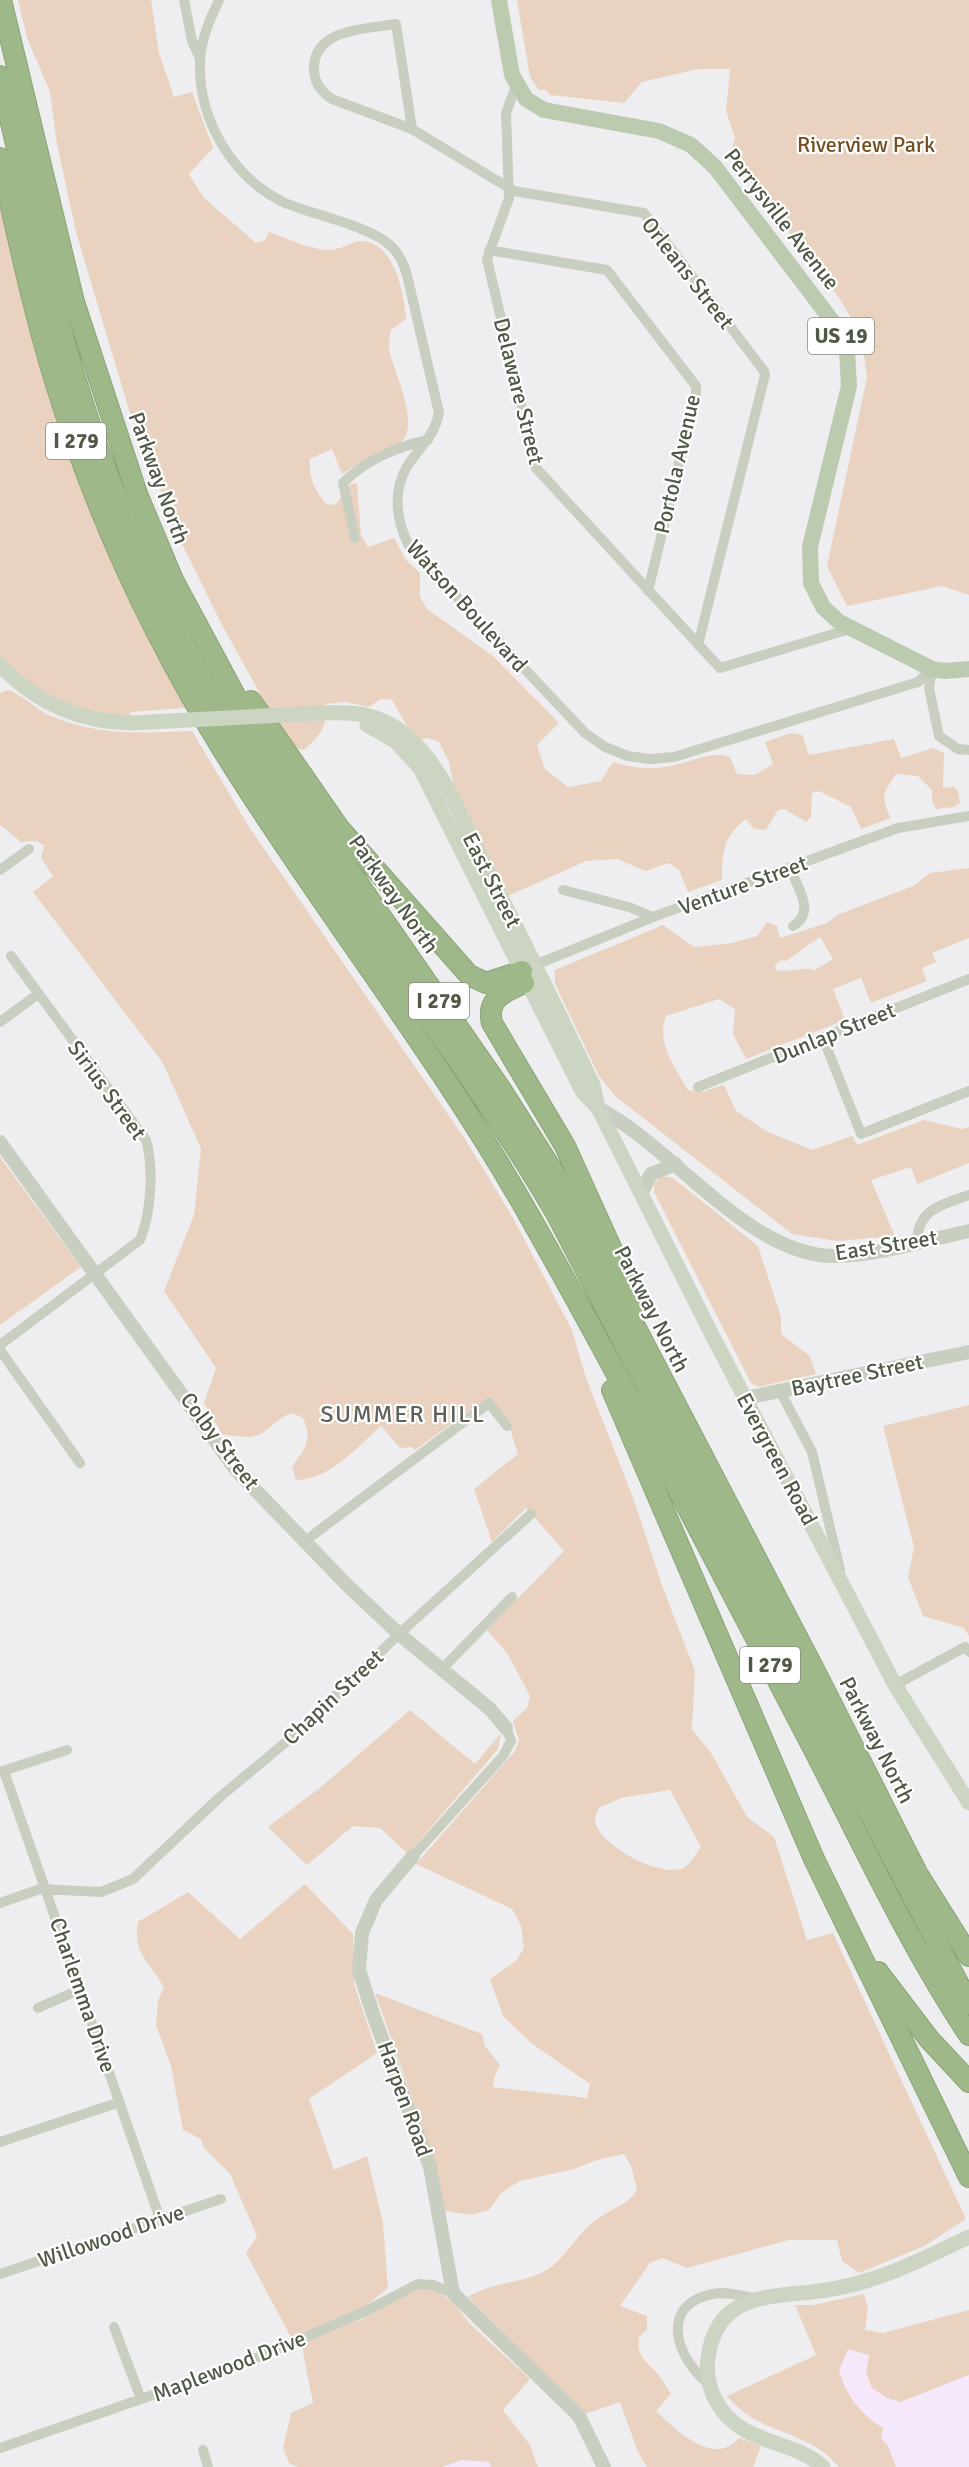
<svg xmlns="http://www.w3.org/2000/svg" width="969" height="2467" viewBox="0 0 969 2467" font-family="Signika,sans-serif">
<rect width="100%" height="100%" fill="#eeeef0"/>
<path fill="#f5e8fa" d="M848,2349L869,2355L866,2373L900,2402L969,2375V2467H896L888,2446L881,2439L883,2428L858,2410L845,2392L839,2371Z
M462,2460L489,2462L491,2467H442Z"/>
<path fill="#ead2c0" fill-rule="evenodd" d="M18,0H151L159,53L174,97L192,92L213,148L189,174L203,197L256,243L265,240L269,232C287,238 309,249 327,250C343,250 352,241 361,241C395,242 404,294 406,319L391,330C390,336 388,343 389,349C393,371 422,425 400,443C383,457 360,460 342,474L332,449L310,459C308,477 315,491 326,504L335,505L351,484L357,483L361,535L368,547L394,538L406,560L420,573V597L427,609L493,656L559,723L537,745L545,769L568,787L601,781L613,762C631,768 651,770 670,766C690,763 710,750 730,757L737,774L755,775L773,764L765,742L791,733L802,735L809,755L894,739L901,758L933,748L944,753L943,788L954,787L958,791L960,803L954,807L936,809L932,801V790L918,776L896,774C883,794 880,796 891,818L861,829L851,807L819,791L812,793L811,817L806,822L784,809L778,810L766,830L754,829L746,819C723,837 722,852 722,880L688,892L679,870L668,863L646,871L617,859L586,861L508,896L454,788L449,762L439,742L428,738L420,740L411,733L392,700L381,699L369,707L345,702L326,704C326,729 323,732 304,750L289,746L221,623L180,540L129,410L76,232L57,144L50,92L27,38Z
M517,0H969V595L942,586L847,606L827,566L867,377L861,334L839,298L730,155L735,138L726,111L730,69H698L642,82L624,103L550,95L546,90H539L530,77Z
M0,158L63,407L199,707L130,712L131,723L66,713L0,665Z
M8,690C23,694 36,710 51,716C98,736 143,733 192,731L249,827L465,1139L513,1218L572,1330L585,1375L635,1503L663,1588L695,1671L692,1729L711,1753L747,1817L774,1837L807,1940L833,1933L966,2219L924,2246L859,2273L842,2261L837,2240H789L687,2268L662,2258L650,2263L620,2306L647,2316V2330L639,2337C636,2359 648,2361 660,2377C664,2382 667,2388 671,2394L656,2411C678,2432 714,2467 739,2438L761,2446L753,2467H647L638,2452L620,2402L585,2414L468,2297C491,2282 519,2284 543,2272C564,2262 576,2234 596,2220C610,2209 628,2205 637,2190L631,2166L624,2154L597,2160L574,2169L520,2181L501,2193L489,2210L471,2215L445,2211L435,2163L375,1993L482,2034L485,2046L500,2065L494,2078L493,2087L587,2098L590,2084L531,2043L503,2016L490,1979L516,1961L524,1948L521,1926L512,1909L416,1864L515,1751L519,1741L513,1721L527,1708L530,1696L507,1653L487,1630L564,1551L526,1508L492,1542L474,1489L518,1454L509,1426L482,1402L415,1450L412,1447L400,1448L381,1426C356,1448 331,1479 296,1480L292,1467C305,1448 313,1441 303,1418L292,1413C279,1417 274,1425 264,1432C253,1440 235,1436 222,1434L204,1403L216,1368L164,1291L194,1215L201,1149L163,1063L33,892L53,876L41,858L44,846L37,841L21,842L0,825V693ZM670,1790L701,1847C696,1853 690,1865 683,1868C661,1878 605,1848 596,1825C594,1819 596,1814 599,1808L621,1798Z
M969,868V938L932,953L936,962L922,968L927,981L871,1003L861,978L833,989L845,1020L746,1059L733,1034L735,1009L719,999L666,1016C656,1043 675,1067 688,1090L702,1092L724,1085L736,1111L768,1132L812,1150L852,1136L857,1145L924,1120L962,1129L969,1127V1163L917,1184L911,1167L871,1180L895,1236L837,1241L792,1234L615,1096L599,1076L555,984V970L663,925L694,947L732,943L757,936L767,922L779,927L777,928L780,938L827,923L837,915L913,886L930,873ZM820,937L833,959L815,970C800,966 790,973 776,970L775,965L781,960L786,961Z
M0,1157L81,1267L0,1325Z
M662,1176L673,1178L758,1246L781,1317V1334L810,1356L816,1374L758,1387L751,1383L654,1192V1184Z
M969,1405V1636L964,1628L923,1616L908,1577L914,1547L883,1426Z
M410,1710L475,1764L501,1733L498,1749L408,1854L380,1828L353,1826L307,1865L268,1827L321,1787Z
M305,1884L353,1934L354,1984L377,2053L309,2099L334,2170L367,2156L383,2223L388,2288L363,2308L292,2339L246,2253L257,2236L230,2174L204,2148L201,2139L183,2130L171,2066L156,2025L158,2000L164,1988C150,1961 132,1954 138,1922L188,1892L240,1939Z
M419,2288L434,2289L453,2302L470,2324L530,2379L503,2410L530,2445L538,2467H491L489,2462L462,2460L442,2467H298L289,2463L283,2448L291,2413L313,2403L301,2342L362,2319Z
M864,2294L868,2309L865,2330L883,2333L969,2310V2375L900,2402L887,2398L872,2388L866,2373L869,2355L848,2349L839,2371C847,2397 860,2413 883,2428L881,2439L888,2446L896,2467H839C805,2427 761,2437 727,2396L816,2355L795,2305H813Z"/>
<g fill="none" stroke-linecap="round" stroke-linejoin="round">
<defs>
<path id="motorway" d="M1,0L74,302L137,494L173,580L260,742L500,1088L559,1181L818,1677L917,1873L969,1956
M0,76C26,184 48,294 82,400C112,495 153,589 202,677C306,864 448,1028 556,1213L969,2004
M0,158C19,241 36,325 63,406C103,530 162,653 231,763C327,916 441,1059 530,1217C628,1390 719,1568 811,1744C862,1842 908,1943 969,2035
M251,701L339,828L469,975L486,983L522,971
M524,983C505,992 486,998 492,1023L565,1146L637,1305
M612,1390L814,1859L969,2177
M878,1972L929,2039L969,2082"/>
</defs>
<use href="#motorway" stroke="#8aa475" stroke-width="22"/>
<path stroke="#c8cfc0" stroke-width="10" d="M184,0L192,41L200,58
M219,0C210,19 201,39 200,61C198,119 231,176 283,202C312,215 372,226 392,247C400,255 404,265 407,275L439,413C435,435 420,447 408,465C392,490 396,520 409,546L585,733L605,747L628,756L650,759L674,757L918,682L932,669
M516,86L506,113L509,198L487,259L536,468L720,668L850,629
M412,129L396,24C367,29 313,28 314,69C314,82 321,92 332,99L412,129L514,191L644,213L764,371L765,375L698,645
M489,250L607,270L696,386V393L648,591
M355,538L343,483C364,461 398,446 428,440
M932,670L929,688L939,736L958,749L969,750
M790,868C798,889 816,912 793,926
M0,870L29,849
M563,890L629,907L653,917
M535,965L653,917L898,828L969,816
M0,1022L38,994
M823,1038L861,1134L969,1091
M698,1087L969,979
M917,1242C918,1208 942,1205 969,1195
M0,1345L140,1240C151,1214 154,1168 146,1140L11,956
M0,1350L80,1463
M780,1391L812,1452L840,1570
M305,1541L489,1403L507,1426
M442,1669L512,1597
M895,1685L965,1647L969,1652
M4,1771L160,2219
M0,1772L67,1750
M413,1856L503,1756L511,1741L506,1728
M0,1903L40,1889L101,1892L133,1879L220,1797L304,1727L399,1634L531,1514
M38,2008L81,1989
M0,2142L120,2102
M0,2274L221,2199
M114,2327L141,2399
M710,2385C677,2360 657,2305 713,2294C727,2291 741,2296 755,2298
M0,2448L242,2364L364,2312L418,2284L433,2285L453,2293
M203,2450L208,2467"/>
<path stroke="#c8cfc0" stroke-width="14" d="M598,1108C673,1147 749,1256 834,1256C877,1256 927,1240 969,1231
M0,1142L236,1470L348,1586L399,1634L490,1709L506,1728
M641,1194L651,1174L676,1164
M745,1398L969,1352
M413,1856L376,1900L362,1933L359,1970L374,2017L430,2167L453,2293L579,2416L604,2467"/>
<path stroke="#cbd5c2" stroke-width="15" d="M0,665C36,703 79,722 131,723
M320,713C354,712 378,712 406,735C443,766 460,817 482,859C520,934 557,1009 593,1085L598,1108L711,1333L895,1685L969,1803
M367,725L395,741L420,768L582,1091L598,1108
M823,2467C796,2442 753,2444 728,2417C713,2402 705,2380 708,2358C716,2297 762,2297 811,2292C830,2290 850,2286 869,2280C903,2270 936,2252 969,2237"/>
<path stroke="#bccab0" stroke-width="16" d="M499,0L512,75L526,99L544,110L659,131L691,145L715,167L836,326L847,351L849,386L810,547L811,583L823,607L839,622L932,669L945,671L969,669"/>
<use href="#motorway" stroke="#9fb88a" stroke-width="20"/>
<path stroke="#cbd5c2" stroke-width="15" d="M131,723L320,713"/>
</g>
<g text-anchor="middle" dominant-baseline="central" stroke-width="4.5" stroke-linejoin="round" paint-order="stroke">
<g fill="#fff" stroke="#848b7f" stroke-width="1.5">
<rect x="808" y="318" width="66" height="36" rx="4.5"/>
<rect x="46" y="423" width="60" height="36" rx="4.5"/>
<rect x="409" y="983" width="60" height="36" rx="4.5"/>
<rect x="740" y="1647" width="60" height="36" rx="4.5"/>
</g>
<g font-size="21" font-weight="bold" fill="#505948">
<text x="841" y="336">US 19</text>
<text x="76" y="441">I 279</text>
<text x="439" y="1001">I 279</text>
<text x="770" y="1665">I 279</text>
</g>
<g font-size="22" fill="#744d20" stroke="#fff">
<text x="866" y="144">Riverview Park</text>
</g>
<g font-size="22" fill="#505948" stroke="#fff">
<text transform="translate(782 219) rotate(52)">Perrysville Avenue</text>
<text transform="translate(688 273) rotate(52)">Orleans Street</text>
<text transform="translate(519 391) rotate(76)">Delaware Street</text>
<text transform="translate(677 464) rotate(-77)">Portola Avenue</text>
<text transform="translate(159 478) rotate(70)">Parkway North</text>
<text transform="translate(467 606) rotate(48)">Watson Boulevard</text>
<text transform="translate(492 880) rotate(63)">East Street</text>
<text transform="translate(743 885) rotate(-20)">Venture Street</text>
<text transform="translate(394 894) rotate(55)">Parkway North</text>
<text transform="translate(834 1033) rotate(-22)">Dunlap Street</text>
<text transform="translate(107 1090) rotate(54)">Sirius Street</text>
<text transform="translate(886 1245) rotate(-9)">East Street</text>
<text transform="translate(652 1309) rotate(63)">Parkway North</text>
<text transform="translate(857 1375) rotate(-12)">Baytree Street</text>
<text transform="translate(220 1441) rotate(53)">Colby Street</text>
<text transform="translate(777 1459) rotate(62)">Evergreen Road</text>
<text transform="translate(333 1697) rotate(-43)">Chapin Street</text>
<text transform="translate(877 1740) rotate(63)">Parkway North</text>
<text transform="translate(83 1995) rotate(71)">Charlemma Drive</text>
<text transform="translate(405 2099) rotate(70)">Harpen Road</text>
<text transform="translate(111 2236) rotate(-19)">Willowood Drive</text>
<text transform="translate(229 2366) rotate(-21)">Maplewood Drive</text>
</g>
<g font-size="24" letter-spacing="1.5" fill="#5e625b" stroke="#fff">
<text x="403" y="1414">SUMMER HILL</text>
</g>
</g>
</svg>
